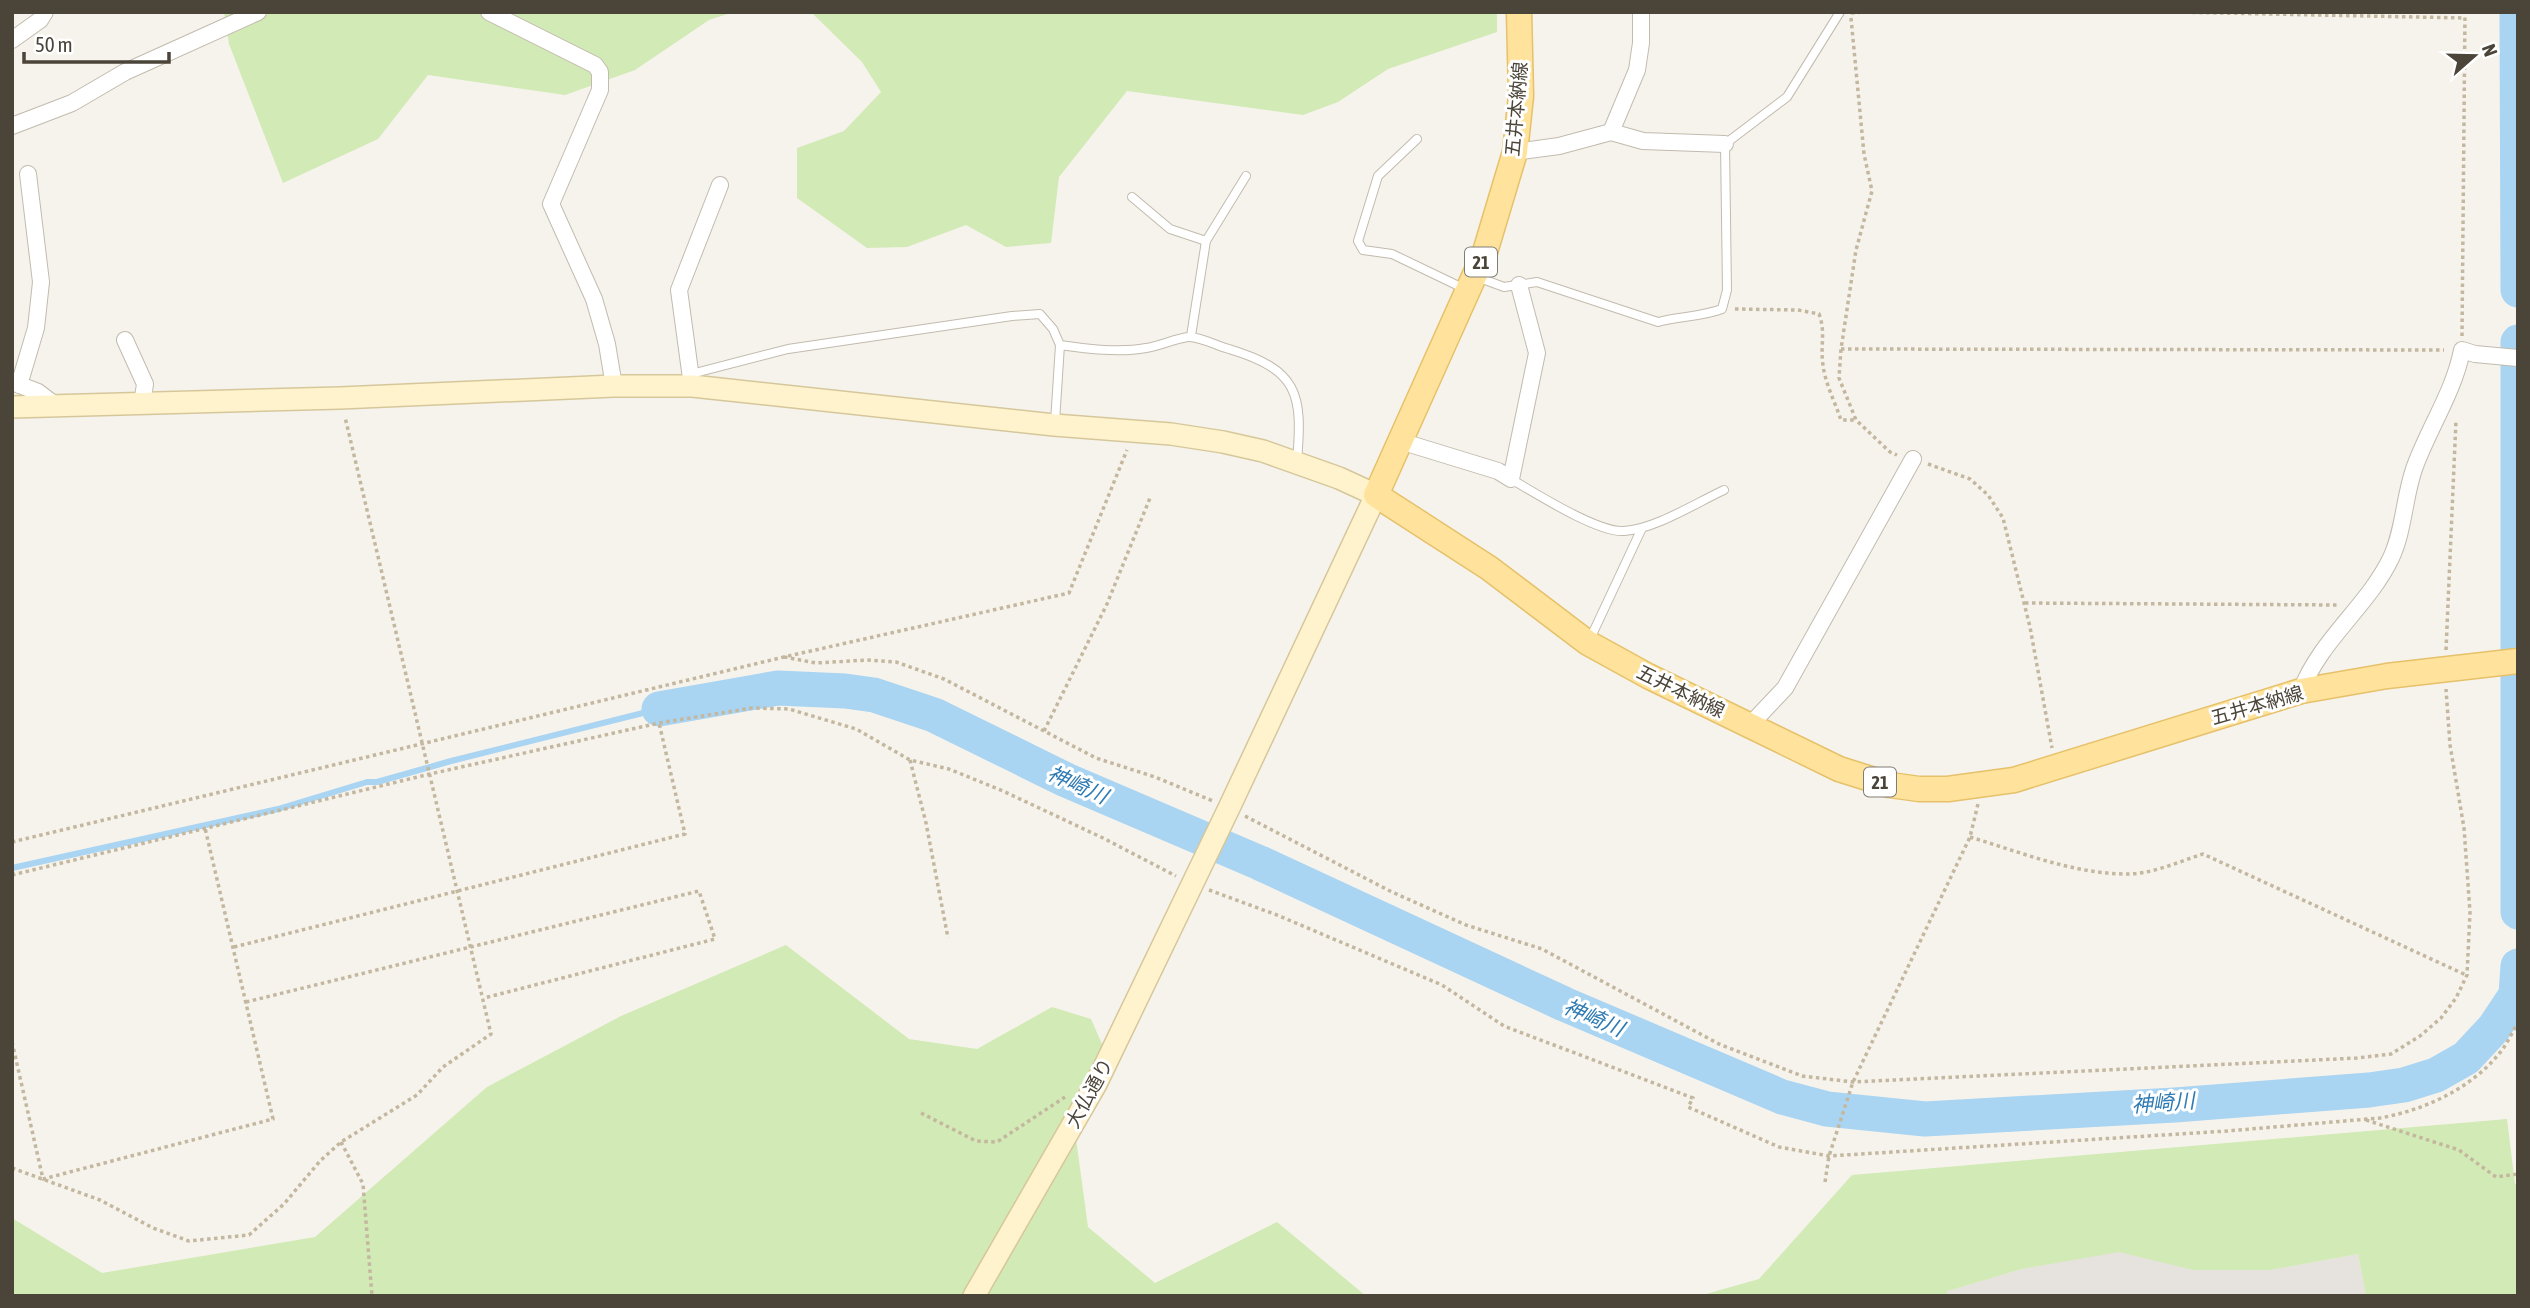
<svg xmlns="http://www.w3.org/2000/svg" width="2530" height="1308" viewBox="0 0 2530 1308" font-family="'Asap Condensed','Noto Sans JP',sans-serif">
<rect width="100%" height="100%" fill="#f6f3ec"/>
<path fill="#e6e2dd" d="M2119,1251L2193,1270H2271L2358,1254L2366,1296H1946L1948,1291L2022,1269Z"/>
<path fill="#d2eab5" d="M224,12H734L709,20L635,70L565,95L428,75L378,139L283,183L229,44Z
M811,12H1497V32L1388,69L1338,102L1303,115L1127,91L1059,177L1051,243L1006,247L966,225L907,247L867,248L797,198V148L844,131L881,92L862,62Z
M786,945L909,1039L977,1049L1052,1007L1091,1019L1105,1051L1074,1124L1088,1227L1155,1283L1277,1222L1366,1296H12V1218L102,1273L315,1237L487,1087L621,1016Z
M2507,1119L2515,1184L2518,1185V1296H2366L2358,1254L2271,1270H2193L2119,1252L2022,1269L1948,1291L1946,1296H1699L1759,1279L1852,1175Z"/>
<g fill="none" stroke-linecap="round" stroke-linejoin="round">
<path stroke="#a9d4f2" stroke-width="6" d="M12,868L278,809L367,782H377L451,761L659,709"/>
<path stroke="#a9d4f2" stroke-width="35" d="M2517,12L2518,290
M2518,342V912
M659,709L778,688L845,691L874,695L934,715L1066,780L1260,863L1564,1004L1782,1097L1827,1109L1925,1119L2175,1105L2369,1090L2404,1085L2436,1075L2466,1058L2494,1028L2516,995L2518,966"/>
<defs>
<path id="lane" d="M1417,139L1378,176L1358,241L1363,250L1392,254L1465,289
M1132,197L1170,229L1206,241
M1477,277L1504,287L1537,282L1658,322C1680,316 1701,317 1722,309L1727,290L1725,144L1787,97L1840,12
M1191,336L1206,241L1246,176
M1060,345C1088,349 1119,353 1146,348C1160,346 1174,339 1188,337C1199,336 1217,346 1229,349C1298,370 1303,393 1297,461
M691,374L788,349L1012,316L1040,314L1053,329L1060,345L1055,422
M1511,479C1535,493 1598,533 1624,531C1655,529 1694,504 1724,490
M1590,639L1642,528"/>
<path id="street" d="M489,12L595,65L600,72V90L551,204L594,299L607,344L614,386
M12,40L40,20L45,12
M12,126L72,103L125,72L258,12
M1611,132L1643,141L1725,144
M1515,152L1559,146L1611,132L1637,70L1641,43V12
M125,340L145,384L142,404
M12,382L38,392L55,405
M19,385L36,328L41,282L28,174
M692,386L679,290L720,185
M1400,441L1498,471L1511,479L1537,353L1519,285
M2301,691C2320,640 2368,606 2391,558C2404,530 2404,498 2414,469C2428,429 2454,392 2462,350L2475,354L2518,358
M1750,725L1785,688L1913,459"/>
<path id="secondary" d="M12,407L340,398L614,386H692L1054,425L1171,434L1223,442L1263,451L1339,478L1376,495L1229,808L1096,1084L974,1296"/>
<path id="primary" d="M1519,12L1521,96L1515,152L1485,252L1376,495L1489,568L1588,643L1648,676L1839,769L1890,785L1919,789H1948L2014,780L2301,691L2387,676L2518,661"/>
</defs>
<use href="#lane" stroke="#c2bbae" stroke-width="10"/>
<use href="#street" stroke="#c2bbae" stroke-width="18"/>
<use href="#secondary" stroke="#d6c79b" stroke-width="24"/>
<use href="#primary" stroke="#e6c16a" stroke-width="27"/>
<path stroke="#c4b79f" stroke-width="3.5" stroke-dasharray="3.5 3.5" stroke-linecap="butt" d="M2171,12L2465,18
M1851,13L1866,12
M1851,18L1864,154L1872,191L1856,250L1841,349L1839,378L1856,420L1890,452L1897,455
M1735,309L1798,310L1819,314C1826,332 1820,347 1823,365C1825,383 1835,402 1841,420H1856
M2462,336L2465,12
M1841,349L2444,350
M1928,464L1970,479L1988,495L2003,518L2030,627L2052,748
M2025,603L2338,605
M2446,650L2456,420
M784,657L816,663L867,660L896,662L944,679L1096,758L1155,777L1213,801
M1044,731L1107,604L1150,498
M910,760L926,823L948,938
M1245,816L1392,892L1466,925L1542,949L1719,1044L1802,1076L1853,1082L2357,1058L2391,1054L2420,1036L2441,1018L2456,998L2467,975L2470,912L2464,828L2450,745L2446,689
M1970,837C2020,852 2071,873 2124,874C2150,875 2178,862 2203,854L2466,975
M12,842L784,657L1069,593L1127,450
M12,875L430,774L659,723L752,708L789,709L856,729L910,760L949,769L1003,791L1103,838L1176,876
M1209,890L1277,915L1442,985L1504,1026L1693,1098L1688,1107L1779,1147L1829,1156L2227,1131L2380,1118C2425,1110 2473,1088 2502,1050C2508,1042 2513,1031 2518,1022
M234,947L685,834L659,723
M246,1002L699,891L715,939L484,998
M12,1042L43,1179L273,1119L205,828
M921,1113L976,1141L997,1142L1065,1097
M2366,1120L2459,1150L2496,1177L2518,1174
M341,1142L363,1184L372,1296
M12,1168L100,1200L153,1228L189,1241L249,1235L284,1204L320,1161L341,1142L417,1095L443,1067L491,1034L345,417
M1825,1182L1829,1156L1853,1082L1970,837L1978,804"/>
<use href="#lane" stroke="#fff" stroke-width="8"/>
<use href="#street" stroke="#fff" stroke-width="16"/>
<use href="#secondary" stroke="#fff3cd" stroke-width="21"/>
<use href="#primary" stroke="#ffe39c" stroke-width="24"/>
</g>
<g text-anchor="middle" dominant-baseline="central" stroke-width="6" stroke-linejoin="round" paint-order="stroke">
<g fill="#fff" stroke="#817c74" stroke-width="2">
<rect x="1465" y="247.5" width="32" height="29" rx="5"/>
<rect x="1864" y="767.5" width="32" height="29" rx="5"/>
</g>
<g font-size="18" font-weight="bold" fill="#4b4439">
<text x="1481" y="262">21</text>
<text x="1880" y="782">21</text>
</g>
<g font-size="19" fill="#4b4439" stroke="#fff">
<text transform="translate(1516 109) rotate(-85)">五井本納線</text>
<text transform="translate(1681 691) rotate(26)">五井本納線</text>
<text transform="translate(2257 705) rotate(-16)">五井本納線</text>
<text transform="translate(1089 1093) rotate(-61)">大仏通り</text>
</g>
<g font-size="21" font-style="italic" fill="#2e7ab2" stroke="#fff">
<text transform="translate(1078 784) rotate(24)">神崎川</text>
<text transform="translate(1594 1017) rotate(23)">神崎川</text>
<text transform="translate(2163 1102) rotate(-4)">神崎川</text>
</g>
</g>
<rect width="2530" height="1308" fill="none" stroke="#4b4439" stroke-width="28"/>
<g transform="translate(2474 56) rotate(70)" stroke="#ffffff" stroke-width="5" paint-order="stroke">
<path d="M0-5L12 26L0 18L-12 26Z" fill="#4b4439"/>
<text y="-10" font-size="19" font-weight="bold" text-anchor="middle" fill="#4b4439">N</text>
</g>
<path d="M24 52v10h145v-10" fill="none" stroke="#4b4439" stroke-width="3.5"/>
<text x="35" y="52" font-size="21" fill="#4b4439" stroke="#ffffff" stroke-width="5" paint-order="stroke">50 m</text>
</svg>
